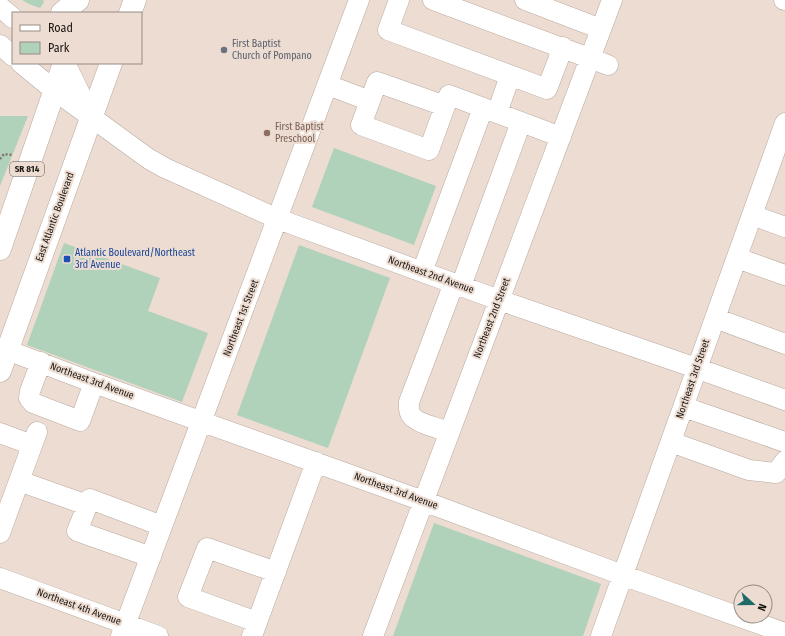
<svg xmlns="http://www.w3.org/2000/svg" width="785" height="636" viewBox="0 0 785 636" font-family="'Fira Sans Condensed',sans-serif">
<rect width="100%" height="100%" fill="#ecdcd1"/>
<path fill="#b0d1ba" d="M22,0H43L44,2L40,8L29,4Z
M0,116H28L0,186Z
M334,148L436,186L414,245L312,207Z
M64,243L160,278L148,311L208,333L182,402L27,345Z
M299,245L390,278L328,448L237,415Z
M434,523L601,584L583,636H393Z"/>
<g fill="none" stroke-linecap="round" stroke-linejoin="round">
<defs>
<path id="minor" d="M399,0L388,30L547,89L563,47
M433,0L608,65
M525,0L601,29
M784,0H785
M0,7L13,18
M0,45L13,56
M21,63L54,90L149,159L165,168L278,219L499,300L696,368L785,400
M65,63L90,114
M328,85L370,101
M445,106L377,82L361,125L429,150L449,95L561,137
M497,113L510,76
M752,215L785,227
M737,258L785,275
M422,272L483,108
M461,286L521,122
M715,318L785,344
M7,350L94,383L423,501L636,580L785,633
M41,362L30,391L29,398L33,403L80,421L94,383
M684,407L785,442
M37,432L19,481L87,505
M450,432C440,429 416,423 411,415C408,411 409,406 409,402L454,283
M0,433L32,445
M671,442L749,470L776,473L785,461
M0,533L19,481
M151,557L77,531L90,499L162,526
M0,578L158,636
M257,622L188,597L207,548L276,572
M121,636L359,0
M252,636L316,462
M373,636L612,0
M601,636L785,123"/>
<path id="major" d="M62,13L78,0
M130,13L135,0
M0,249L64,63
M0,371L111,63"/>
</defs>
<use href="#minor" stroke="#b9a99f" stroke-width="21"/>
<use href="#major" stroke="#b9a99f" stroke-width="23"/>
<path stroke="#7f756e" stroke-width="2.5" stroke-dasharray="2 2" stroke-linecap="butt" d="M0,159L4,154L13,155"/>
<use href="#minor" stroke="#fff" stroke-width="20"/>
<use href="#major" stroke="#fff" stroke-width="22"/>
</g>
<circle fill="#6b7280" stroke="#ecdcd1" stroke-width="1.5" cx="224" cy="50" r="4"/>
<circle fill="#8d6e63" stroke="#ecdcd1" stroke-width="1.5" cx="267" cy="133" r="4"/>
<rect fill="#1a4fb4" stroke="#ecdcd1" stroke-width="1.5" x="63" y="255" width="8" height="8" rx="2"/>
<g text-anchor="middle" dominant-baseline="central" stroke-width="4" stroke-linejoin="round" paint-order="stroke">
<rect fill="#ecdcd1" stroke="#59514b" stroke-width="1" x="10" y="162" width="34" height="14" rx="3"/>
<g font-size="9" font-weight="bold" fill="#1a1511">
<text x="27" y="169">SR 814</text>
</g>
<g font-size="10" fill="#5b616d" stroke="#ecdcd1" text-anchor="start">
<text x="232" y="44">First Baptist<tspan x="232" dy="12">Church of Pompano</tspan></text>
</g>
<g font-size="10" fill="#785e54" stroke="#ecdcd1" text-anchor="start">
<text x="275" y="127">First Baptist<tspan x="275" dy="12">Preschool</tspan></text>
</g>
<g font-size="10" fill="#1a1511" stroke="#ecdcd1">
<text transform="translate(55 217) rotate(-70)">East Atlantic Boulevard</text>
<text transform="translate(431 275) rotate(20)">Northeast 2nd Avenue</text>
<text transform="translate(241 318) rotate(-69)">Northeast 1st Street</text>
<text transform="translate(492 318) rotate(-69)">Northeast 2nd Street</text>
<text transform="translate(693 379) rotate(-71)">Northeast 3rd Street</text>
<text transform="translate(92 381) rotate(20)">Northeast 3rd Avenue</text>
<text transform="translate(396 491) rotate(20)">Northeast 3rd Avenue</text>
<text transform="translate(79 607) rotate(20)">Northeast 4th Avenue</text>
</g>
<g font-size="10" fill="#164399" stroke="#ecdcd1" text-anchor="start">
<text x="75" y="253">Atlantic Boulevard/Northeast<tspan x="75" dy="12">3rd Avenue</tspan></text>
</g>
</g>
<rect x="12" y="12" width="130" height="52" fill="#ecdcd1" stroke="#988c84"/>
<rect x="20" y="25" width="20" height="6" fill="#ffffff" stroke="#988c84"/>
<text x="48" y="32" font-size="12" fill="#1a1511">Road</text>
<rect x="20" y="42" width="20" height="12" fill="#b0d1ba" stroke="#988c84"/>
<text x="48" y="52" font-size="12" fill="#1a1511">Park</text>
<g transform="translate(753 604) rotate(111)"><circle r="19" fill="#ecdcd1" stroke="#988c84"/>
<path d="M0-3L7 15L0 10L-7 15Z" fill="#1e6a69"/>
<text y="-6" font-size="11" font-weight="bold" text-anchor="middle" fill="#1a1511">N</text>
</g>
</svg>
